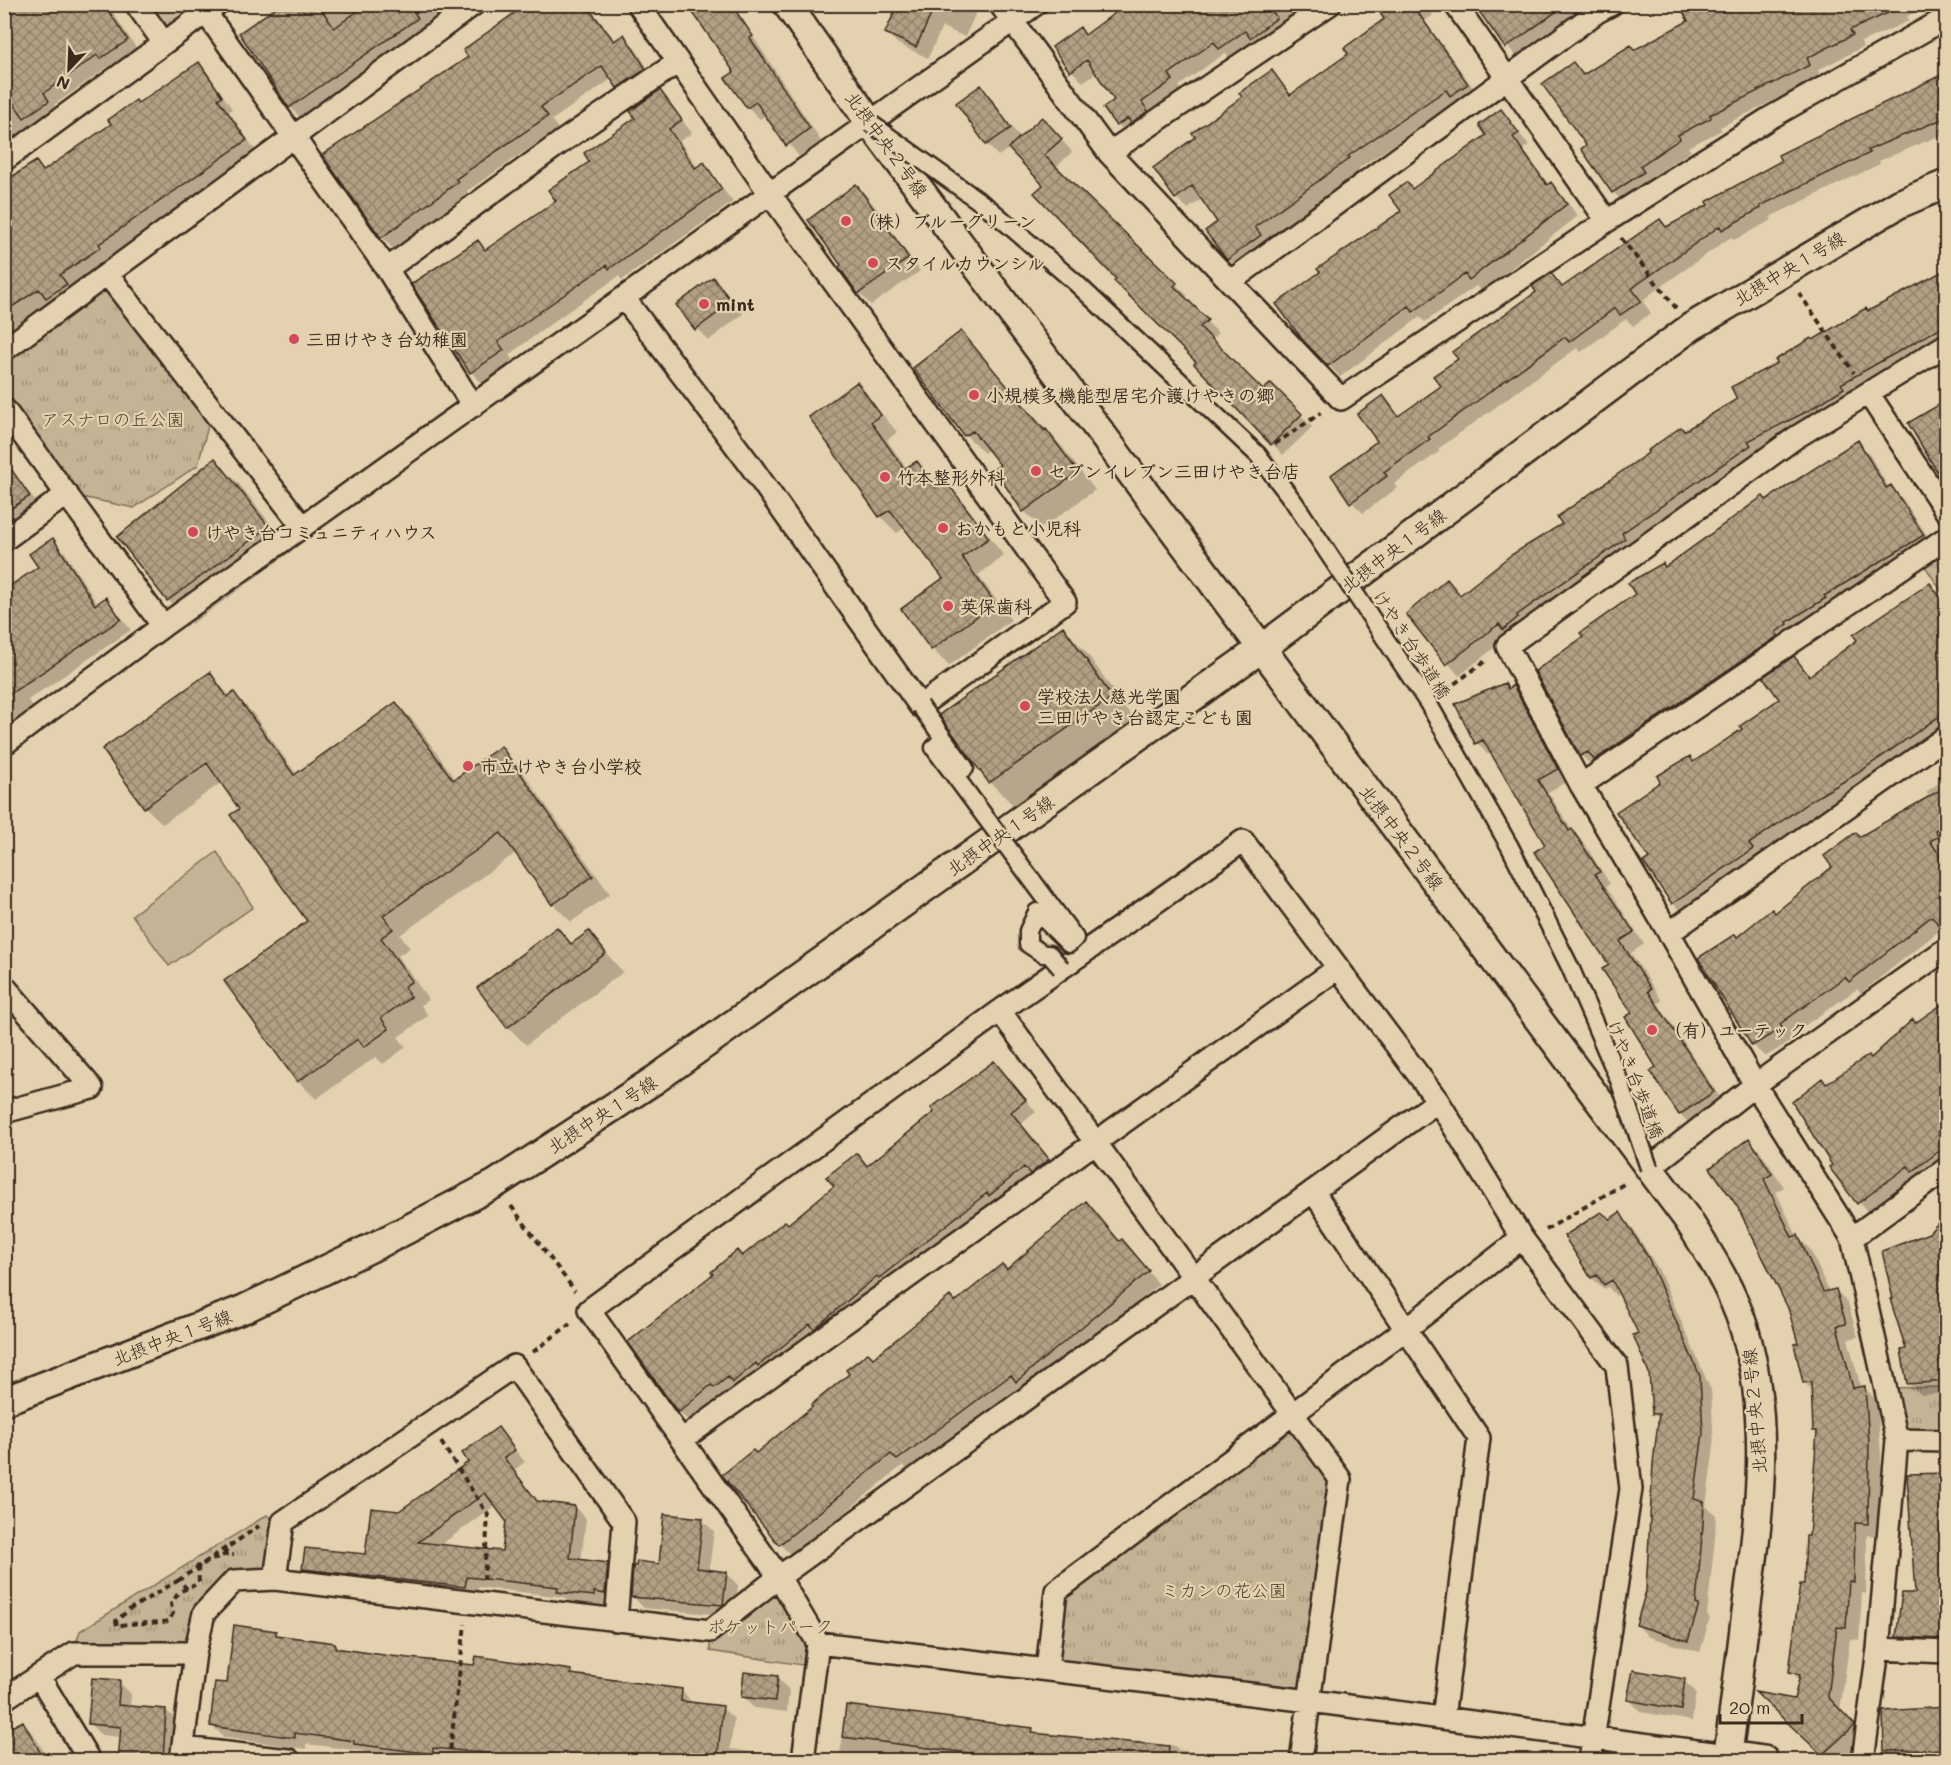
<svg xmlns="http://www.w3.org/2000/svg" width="1951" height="1765" viewBox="0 0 1951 1765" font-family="Mali,'Klee One',sans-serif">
<defs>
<pattern id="grass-tufts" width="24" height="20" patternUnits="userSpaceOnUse" patternTransform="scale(1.5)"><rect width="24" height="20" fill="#c5b395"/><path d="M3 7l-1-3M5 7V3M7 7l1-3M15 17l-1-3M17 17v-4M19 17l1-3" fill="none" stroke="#a19279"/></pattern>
<pattern id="building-cross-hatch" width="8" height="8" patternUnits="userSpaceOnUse" patternTransform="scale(1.5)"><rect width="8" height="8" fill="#b2a084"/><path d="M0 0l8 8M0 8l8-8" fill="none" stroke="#92836b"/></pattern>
</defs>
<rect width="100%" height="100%" fill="#e4d1af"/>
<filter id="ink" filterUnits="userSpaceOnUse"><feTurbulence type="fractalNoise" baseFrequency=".0167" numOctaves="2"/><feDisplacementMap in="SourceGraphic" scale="12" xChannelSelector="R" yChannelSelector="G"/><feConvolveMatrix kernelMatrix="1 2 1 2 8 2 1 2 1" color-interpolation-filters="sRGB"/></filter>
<g filter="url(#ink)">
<path fill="url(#grass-tufts)" stroke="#806e5a" stroke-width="1.5" d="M214,4L177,34L152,28L136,5Z
M108,275L211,414L198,465L134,508L67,494L5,409L4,350Z
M1946,548V598L1919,557Z
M1946,1387V1441L1897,1440L1886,1388Z
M1293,1413L1340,1479L1310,1701L1047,1670L1056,1591Z
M267,1515L275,1522L269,1569L234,1574L190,1647L75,1646L80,1631Z
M779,1577L818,1643L815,1667L710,1651V1631Z"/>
<path fill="#c5b395" stroke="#806e5a" stroke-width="1.5" d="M217,852L253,907L169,966L132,915Z"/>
<path fill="#0003" fill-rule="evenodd" d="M4,4H107L139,52L113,70L109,66L54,105L60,113L37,129L33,125L4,144Z
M277,4H457L302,119L290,107L241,33L279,8Z
M531,4H587L616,41L624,36L635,48L656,81L630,99L613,78L552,120L558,129L467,191L468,194L393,249L382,237L470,58Z
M677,4H732L821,141L799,156L766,115L760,119L748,107L727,78L736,72L699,19Z
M899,4H975L978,8L965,37L942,27L928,58L898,44L887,33Z
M1129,4H1307L1282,23L1288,31L1232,60L1225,53L1179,86L1183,92L1129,137L1105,108L1116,100L1097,72L1083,82L1072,71L1080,29L1087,36Z
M1384,4H1426L1433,15L1425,21L1479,96L1458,102L1359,168L1360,170L1266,240L1272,248L1240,270L1228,259L1220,222L1202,199L1188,209L1176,198L1197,138L1272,72L1292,95L1350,54L1386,19Z
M1488,4H1598L1518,59L1480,10Z
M1687,4H1934L1907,16L1909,21L1861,42L1863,47L1818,70L1821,77L1720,127L1722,130L1688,147L1691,151L1650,178L1654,184L1625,204L1613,192L1588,146L1573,64L1585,76L1635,51L1690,21Z
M198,64L210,76L232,109L229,111L257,153L109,257L111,260L71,287L77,297L58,309L50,301L14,326L19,333L4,343V203L36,163L45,171Z
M1946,74V133L1879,161L1880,164L1770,217L1772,220L1734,240L1731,237L1649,295L1643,302L1651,313L1633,326L1626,319L1581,352L1577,348L1438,449L1440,451L1394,484L1397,488L1363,513L1352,502L1379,442L1383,397L1400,417L1443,386L1460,359L1538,292L1551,275L1564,288L1660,220L1668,228Z
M981,87L1021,139L1054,131L1072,152L1055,168L1188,296L1185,299L1218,333L1211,340L1263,392L1271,385L1312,427L1283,455L1118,279L1045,185L1010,148L998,156L987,144Z
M660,92L692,133L680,141L698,168L703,164L733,202L622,280L619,276L560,317L509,355L514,362L483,384L471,372L478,242L487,251L558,202L591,162Z
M1501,111L1529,145L1523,149L1549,185L1562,196L1578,216L1482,291L1476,286L1425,322L1420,317L1340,377L1329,365L1403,211L1407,184L1413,190L1488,135Z
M856,186L868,197L920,271L871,305L859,293Z
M1946,271V344L1510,635L1459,676L1408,614L1447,581L1461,596L1564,524L1685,433L1739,400L1779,364L1813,342Z
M713,279L743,314L708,341L678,305Z
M960,333L1063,448L1095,490L1042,528L1024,511L1002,465L989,449L984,453L966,435Z
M857,384L897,432L887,440L907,469L917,462L939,487L946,483L962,500L1004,556L978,575L1011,620L949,666L932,649L946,579L905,527L897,533L880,516Z
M1857,442L1869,454L1889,488L1902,498L1935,547L1593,767L1581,755L1585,637L1666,568Z
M215,460L239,484L292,551L192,624L168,600Z
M4,462L40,507L4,531Z
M53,539L64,551L98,605L106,599L131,630L28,700L33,707L11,722L8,720L4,722V592L40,568Z
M1930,585L1946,603V730L1685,915L1673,903L1645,862L1651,859L1662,782L1689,758L1694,763L1744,729L1782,699L1794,658L1810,676Z
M1063,628L1086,652L1135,721L1014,806L990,782Z
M209,674L230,696L234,694L252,712L297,775L396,704L414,721L456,780L500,748L518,766L610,894L571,922L553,904L517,852L400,935L410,948L398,956L429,1000L421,1005L428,1016L398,1037L406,1047L383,1064L376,1057L316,1099L298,1081L226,981L309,922L241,809L222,782L163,824L145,807Z
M1505,685L1510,690L1513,687L1525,699L1568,781L1548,792L1573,832L1584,843L1610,884L1606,886L1644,944L1631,953L1662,1001L1658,1003L1725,1105L1692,1126L1680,1114L1611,966L1547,846L1493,753L1488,755L1477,743Z
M1946,778V930L1944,927L1861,993L1857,989L1790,1036L1793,1040L1765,1057L1753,1045L1737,938L1775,914L1834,867L1860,838L1930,797L1926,792Z
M557,929L573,945L589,933L623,972L526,1045L508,1027L479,988Z
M1946,1003V1166L1870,1215L1831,1168L1834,1165L1822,1080L1827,1085L1871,1059Z
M1005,1075L1036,1112L1021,1124L1059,1171L727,1399L724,1396L691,1423L679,1412L742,1257L788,1226L836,1187L857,1155L869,1167Z
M1749,1140L1761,1152L1784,1187L1776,1192L1797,1236L1810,1249L1829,1292L1836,1290L1848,1303L1858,1337L1848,1339L1861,1388H1865L1877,1401L1881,1456L1880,1536L1867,1535L1866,1594L1862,1593L1859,1640L1850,1639L1840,1711L1866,1739L1842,1760H1829L1770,1705L1795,1701L1800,1680L1791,1671L1805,1586L1818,1434L1814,1430L1813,1391L1804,1382L1799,1344Z
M1086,1203L1159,1284L1029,1393L1023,1387L909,1471L903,1465L792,1556L780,1544L756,1455L873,1360L1007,1271Z
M1619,1214L1631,1226L1659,1270L1711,1390L1714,1446L1706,1506L1716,1515L1715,1538L1707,1615L1710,1618L1700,1652L1649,1637L1637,1625L1648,1591L1660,1420L1654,1414L1651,1373L1640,1333L1620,1293L1616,1296L1608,1287L1604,1289L1592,1278L1566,1236Z
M1946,1215V1393L1921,1395L1909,1383L1908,1350L1929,1234Z
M498,1429L525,1462L514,1470L539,1503L575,1507L586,1519L581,1561L607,1564L619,1576L616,1604L605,1603V1607L570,1603L564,1597L478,1587L476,1598L315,1580L304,1569L366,1556L399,1513L470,1462ZM496,1505L507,1521L504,1553L439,1546Z
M1946,1474V1651L1909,1648L1898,1636L1916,1594Z
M702,1520L714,1531L709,1571L726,1573L738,1585L734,1616L644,1608L632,1596L637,1568L660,1565Z
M276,1632L281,1638L334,1644L341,1650L476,1667L571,1671L576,1676L682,1690L693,1704L722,1708L734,1719L730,1749L772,1755L778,1760H409L367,1755L363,1751L306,1744V1749L224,1737L212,1726L229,1685Z
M777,1678L789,1690L787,1712L754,1708L742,1696Z
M1684,1681L1696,1692L1692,1721L1641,1712L1629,1700Z
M119,1682L131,1694L130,1708L166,1710L178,1722L175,1760H120L121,1737L101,1735L89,1723Z
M1946,1703V1760H1886L1884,1712L1943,1709L1942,1704Z
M847,1707L1032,1730L1038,1736L1087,1741L1088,1738L1135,1743L1136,1741L1175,1746L1179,1750L1273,1760H839Z
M22,1723L34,1735L49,1760H4Z"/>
<path fill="url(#building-cross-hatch)" stroke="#3b2a1e" stroke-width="1.5" fill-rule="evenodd" d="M4,4H104L128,40L100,59L97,55L44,93L49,101L24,118L4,90Z
M281,4H318L334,28L368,4H409L418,18L289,108L239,33Z
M527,4H585L614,41L624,34L646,69L617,88L602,66L541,107L548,116L456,179L458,182L381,238L322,155L468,57L463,50Z
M687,4H731L753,36L750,38L810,128L786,146L756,102L747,108L725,78L734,72Z
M898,4H936L916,47L885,33Z
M1127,4H1267L1277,18L1250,38L1245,31L1219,49L1214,42L1169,74L1173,80L1142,102L1148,111L1131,123L1128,118L1116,126L1103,108L1114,100L1087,60L1070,72L1052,47L1080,27L1085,35Z
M1374,4H1412L1468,84L1450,96L1446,90L1348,156L1350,158L1255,227L1261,235L1227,260L1205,231L1217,222L1192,186L1175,199L1153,168L1195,137L1192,133L1242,97L1239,93L1272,70L1290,95L1348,54L1344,48L1384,19Z
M1474,4H1567L1505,48Z
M1679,4H1908L1850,30L1853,35L1807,58L1810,65L1710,115L1711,118L1678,135L1680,139L1640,166L1644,172L1612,193L1581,149L1586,145L1542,84L1573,62L1583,75L1631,45L1634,50L1688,21Z
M199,62L222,96L218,99L247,140L99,244L101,247L60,275L67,284L46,298L39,289L4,312V182L36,161L43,171L111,124L108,120L136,100L138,103Z
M1947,72V117L1868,150L1870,153L1760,206L1761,208L1722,230L1720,226L1638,284L1632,289L1641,301L1620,315L1615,308L1569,342L1565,337L1428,437L1430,439L1384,472L1387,476L1350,503L1331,475L1377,441L1357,414L1383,395L1398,416L1441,386L1433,376L1458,359L1452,352L1536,292L1532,286L1551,273L1562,287L1660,219L1666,227L1708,205L1706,202L1781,161L1778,155Z
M981,85L1011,128L986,145L956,103Z
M660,90L682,120L669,129L695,168L704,162L722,189L609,269L607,265L548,306L498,342L504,350L470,373L411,284L478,240L485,250L556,201L548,190L589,162L584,153L635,118L630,111Z
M1501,109L1519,133L1513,137L1547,185L1551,182L1567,204L1469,280L1465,274L1413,312L1409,306L1328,366L1302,339L1276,304L1320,272L1317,269L1401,211L1389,195L1407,182L1412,189L1486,135L1479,125Z
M1042,117L1062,139L1044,155L1177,283L1174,286L1208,320L1200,327L1263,390L1271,383L1302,414L1271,445L1194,364L1196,362L1114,281L1116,279L1034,193L1043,185L1008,148Z
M856,184L909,258L858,294L839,267L841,265L808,220Z
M1947,269V324L1841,384L1844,388L1808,411L1748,441L1751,445L1622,533L1625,539L1517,615L1518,617L1503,630L1499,624L1446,665L1406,614L1447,579L1460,595L1511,555L1562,524L1557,517L1648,453L1647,451L1681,427L1684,431L1737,399L1731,387L1777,363L1775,360L1811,338L1813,340L1866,308L1868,311Z
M713,277L732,302L695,330L676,305Z
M961,331L1044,430L1046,429L1078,472L1023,512L994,469L1000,465L973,431L964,436L913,368Z
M857,382L881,415L871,422L904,469L917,461L936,488L946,481L989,538L962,557L995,603L931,650L901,609L943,578L890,510L879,517L809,417Z
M1947,400V488L1908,423Z
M1858,440L1886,488L1891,485L1924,535L1824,596L1826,598L1787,622L1788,624L1776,632L1778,636L1594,760L1588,752L1580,756L1535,671L1583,637L1580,633L1635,594L1628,583L1663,563L1665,567L1763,496L1766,500Z
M215,458L269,527L167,601L117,537Z
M4,459L30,496L4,513Z
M53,538L95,605L106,597L121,619L4,698V590L38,567L29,554Z
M1930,583L1947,607V711L1858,773L1812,800L1749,844L1753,849L1672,904L1643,862L1649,858L1616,812L1660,782L1657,776L1690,756L1693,762L1742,729L1740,726L1779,699L1763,677L1794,656L1809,676L1857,640L1853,635Z
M1063,626L1112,697L989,783L939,715Z
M210,672L227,697L234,692L294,775L396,702L453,780L501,746L593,876L552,905L501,833L383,916L393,929L381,938L412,981L404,987L411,997L381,1018L389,1029L364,1047L358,1039L297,1082L224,981L307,921L230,815L239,809L207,763L144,808L102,749Z
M1505,683L1508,689L1513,685L1558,769L1538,780L1569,831L1572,829L1600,872L1595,874L1634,932L1620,941L1651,989L1648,991L1714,1092L1679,1115L1650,1071L1656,1067L1625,1017L1632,1013L1602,969L1609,965L1534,852L1545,845L1483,740L1475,744L1455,704Z
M1947,786V823L1935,830L1939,836L1930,841L1947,866V937L1932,916L1849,982L1845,977L1780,1024L1782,1028L1752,1046L1698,958L1735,934L1737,937L1772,909L1775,913L1832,867L1824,856L1856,832L1859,837Z
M557,927L571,944L589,931L606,953L507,1028L477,988Z
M1947,1001V1145L1912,1172L1908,1166L1857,1204L1829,1167L1832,1165L1792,1102L1822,1078L1826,1084L1869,1055L1871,1058L1913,1019L1915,1023Z
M994,1061L1026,1100L1011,1112L1049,1159L1030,1174L1024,1167L989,1196L987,1193L879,1278L877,1276L814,1329L810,1324L758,1366L756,1363L732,1383L728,1377L714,1388L711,1385L678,1413L628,1342L713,1274L711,1272L737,1250L742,1256L785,1221L788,1224L834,1186L826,1177L857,1153L867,1166L934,1112L931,1108Z
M1749,1138L1772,1174L1764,1179L1792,1237L1798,1235L1823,1292L1836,1289L1846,1324L1837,1326L1853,1388L1865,1386L1869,1442L1868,1524L1855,1523L1854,1582L1849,1581L1846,1628L1837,1627L1828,1697L1855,1725L1822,1755L1755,1692L1794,1699L1800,1675L1789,1672L1800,1584H1804L1806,1536H1809L1817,1431H1813L1811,1382L1803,1383L1794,1344L1798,1343L1788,1308L1737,1206L1710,1168Z
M1086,1201L1119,1241L1122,1239L1149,1271L1016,1382L1011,1375L897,1460L891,1454L779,1545L722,1475L753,1450L756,1453L812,1407L811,1405L849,1374L846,1370L868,1353L873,1358L950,1296L955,1302L1002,1264L1007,1269Z
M1601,1212L1610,1219L1620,1212L1648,1257L1700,1376L1703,1433L1694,1499L1704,1502L1703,1525L1696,1604L1699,1605L1688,1641L1636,1625L1646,1591L1653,1463L1659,1414H1652L1649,1373L1633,1335L1638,1333L1612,1280L1604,1285L1597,1275L1591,1278L1564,1236Z
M1947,1213V1381L1907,1384L1901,1350L1906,1349L1890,1299H1893L1882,1251L1929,1233Z
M498,1427L515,1450L504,1458L537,1501L575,1506L570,1558L608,1563L605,1594L594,1592V1596L557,1592L558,1587L467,1577L465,1587L302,1569L305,1548L365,1554L371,1508L399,1511L468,1462L462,1453ZM485,1493L506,1521L502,1551L418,1542Z
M1947,1473V1639L1896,1637L1902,1593H1915L1907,1474Z
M664,1514L703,1518L697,1568L727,1572L723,1605L631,1597L633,1566H636L637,1561L659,1564Z
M234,1625L276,1631V1635L335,1643V1648L391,1656L474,1665L476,1656L571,1670V1674L682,1689L681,1701L723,1706L717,1761H571L433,1748V1754L354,1744V1741L295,1733V1738L210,1726L215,1682L227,1683Z
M1633,1670L1685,1679L1681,1710L1627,1700Z
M744,1672L778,1676L775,1701L741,1697Z
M92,1678L120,1680L118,1705L166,1709L163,1761H118L121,1727L88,1724Z
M846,1705L1033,1728L1032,1733L1169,1746L1168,1761H1032L842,1737Z
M1947,1707V1749L1884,1751L1883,1711Z
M23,1721L45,1761H4V1731Z"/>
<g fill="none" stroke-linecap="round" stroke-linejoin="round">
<defs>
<path id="minor" d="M136,4L164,43
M1000,4L1109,153L1341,399L1607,221L1768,119L1946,18
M1455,4L1607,221
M206,13L387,269L473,406
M1109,153L1330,4
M4,160L216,5
M387,269L560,143L678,62
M108,275L303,527
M1231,281L1597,12L1612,4
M624,298L748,462L920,706L1065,602L770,194L638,4
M4,350L474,4
M1868,393L1946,511
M4,409L163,626L4,744
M4,540L67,494
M163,626L1036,4
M1581,785L1946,538
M1669,933L1946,737
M4,986L92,1088L4,1112
M1000,1011L1340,1479L1301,1760
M1649,1168L1755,1085L1946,949
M1313,1191L1479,1438L1443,1718
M1852,1238L1946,1169
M683,1439L1338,968
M1897,1440L1946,1441
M275,1579L710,1631L779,1577L1438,1101
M818,1643L1310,1701L1728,1755
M1878,1649L1946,1652
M1047,1670L1056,1591L1406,1329L1522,1238
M39,1676L89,1760
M4,1699L74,1653H195L204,1613L234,1581L275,1579L283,1522L514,1366L624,1522L616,1621
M183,1748L289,1760
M181,1760L195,1653
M803,1760L818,1643L779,1577L589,1310L1000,1011L1243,841L1438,1101L1522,1238L1617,1366L1631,1489L1590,1760
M1863,1760L1878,1649L1897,1440L1852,1238L1755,1085L1669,933L1581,785L1507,646L1795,438L1946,345"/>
<path id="tertiary" d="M787,4L870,123L1688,1220C1710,1255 1732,1289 1744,1328C1772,1420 1759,1519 1746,1612C1740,1661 1734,1711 1727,1760
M4,1401L244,1309L381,1243L495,1184L656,1079L1262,648L1691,327L1899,204L1946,184
M1728,1755L1764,1760"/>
</defs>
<use href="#minor" stroke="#3b2a1e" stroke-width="26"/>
<use href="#tertiary" stroke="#3b2a1e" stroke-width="32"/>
<path stroke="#3b2a1e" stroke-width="4" stroke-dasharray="6 4.5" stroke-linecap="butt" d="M1621,238L1676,308
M1799,293L1854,373
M1275,444L1321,413
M1446,690L1488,659
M511,1206L575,1291
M1546,1230L1627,1182
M533,1352L570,1324
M441,1442L488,1515L484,1580
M224,1555L228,1547L259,1526
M179,1580L130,1609L116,1621L117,1626C134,1622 152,1624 169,1621L173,1613L171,1604L179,1592L195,1585
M199,1582L198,1566L224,1555H234
M187,1589L179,1580L227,1547
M449,1760L465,1624"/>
<use href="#minor" stroke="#e4d1af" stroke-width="21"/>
<use href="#tertiary" stroke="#e4d1af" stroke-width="27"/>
<defs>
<path id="pedestrian-bridge" d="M870,123L990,209L1076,283L1258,455L1294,502L1428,703L1510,847L1570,967L1619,1080L1649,1168
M920,706L965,768L960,772L939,743L934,748L1075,938L1069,944L1037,912L1028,931V944L1043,954H1049L1061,968"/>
</defs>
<use href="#pedestrian-bridge" stroke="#3b2a1e" stroke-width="21" stroke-linecap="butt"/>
<use href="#pedestrian-bridge" stroke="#e4d1af" stroke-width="16"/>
</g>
</g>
<g fill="#d1495b" stroke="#e4d1af" stroke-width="2">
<circle cx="846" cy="221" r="6"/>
<circle cx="873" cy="263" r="6"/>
<circle cx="704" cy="304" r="6"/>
<circle cx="294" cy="339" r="6"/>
<circle cx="974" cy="395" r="6"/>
<circle cx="1036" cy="471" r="6"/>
<circle cx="885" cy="477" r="6"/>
<circle cx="943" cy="528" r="6"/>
<circle cx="193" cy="532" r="6"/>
<circle cx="948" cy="606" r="6"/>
<circle cx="1025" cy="706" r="6"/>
<circle cx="468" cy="766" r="6"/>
<circle cx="1652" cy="1030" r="6"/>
</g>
<g text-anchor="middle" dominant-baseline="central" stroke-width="4.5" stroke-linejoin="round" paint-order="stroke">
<g font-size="18" fill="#3b2a1e" stroke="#e4d1af">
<text transform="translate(887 144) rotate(54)">北摂中央２号線</text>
<text transform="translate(1789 268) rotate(-31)">北摂中央１号線</text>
<text transform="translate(1393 550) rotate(-37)">北摂中央１号線</text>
<text transform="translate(1412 644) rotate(57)">けやき台歩道橋</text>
<text transform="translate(1000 835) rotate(-35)">北摂中央１号線</text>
<text transform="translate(1402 837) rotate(53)">北摂中央２号線</text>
<text transform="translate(1636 1079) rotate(69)">けやき台歩道橋</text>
<text transform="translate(602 1114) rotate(-33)">北摂中央１号線</text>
<text transform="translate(172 1337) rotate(-21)">北摂中央１号線</text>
<text transform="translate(1754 1411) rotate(-95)">北摂中央２号線</text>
</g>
<g font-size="18" font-weight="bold" fill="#3b2a1e" stroke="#e4d1af" text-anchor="start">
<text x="858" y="221">（株）ブルーグリーン</text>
<text x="885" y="263">スタイルカウンシル</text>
<text x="716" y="304">mint</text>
<text x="306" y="339">三田けやき台幼稚園</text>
<text x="986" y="395">小規模多機能型居宅介護けやきの郷</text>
<text x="1048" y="471">セブンイレブン三田けやき台店</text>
<text x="897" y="477">竹本整形外科</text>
<text x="955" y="528">おかもと小児科</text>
<text x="205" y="532">けやき台コミュニティハウス</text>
<text x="960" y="606">英保歯科</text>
<text x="1037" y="696">学校法人慈光学園<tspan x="1037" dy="21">三田けやき台認定こども園</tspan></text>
<text x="480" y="766">市立けやき台小学校</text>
<text x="1664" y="1030">（有）ユーテック</text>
</g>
<g font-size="18" fill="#503f30" stroke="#e4d1af">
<text x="113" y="419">アスナロの丘公園</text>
<text x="1224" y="1590">ミカンの花公園</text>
<text x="770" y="1626">ポケットパーク</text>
</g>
</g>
<rect width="1951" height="1765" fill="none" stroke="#e4d1af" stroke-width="24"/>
<rect x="12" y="12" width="1927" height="1741" fill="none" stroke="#3b2a1e" stroke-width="2" filter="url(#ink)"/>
<g transform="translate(69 69) rotate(203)" stroke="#e4d1af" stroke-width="4.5" paint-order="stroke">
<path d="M0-4.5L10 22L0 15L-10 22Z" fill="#3b2a1e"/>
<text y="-9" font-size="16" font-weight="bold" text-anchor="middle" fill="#3b2a1e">N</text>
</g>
<path d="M1720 1714v9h82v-9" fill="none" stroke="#3b2a1e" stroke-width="3"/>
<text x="1729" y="1714" font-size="18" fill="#3b2a1e" stroke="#e4d1af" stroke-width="4.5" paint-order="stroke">20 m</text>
</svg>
